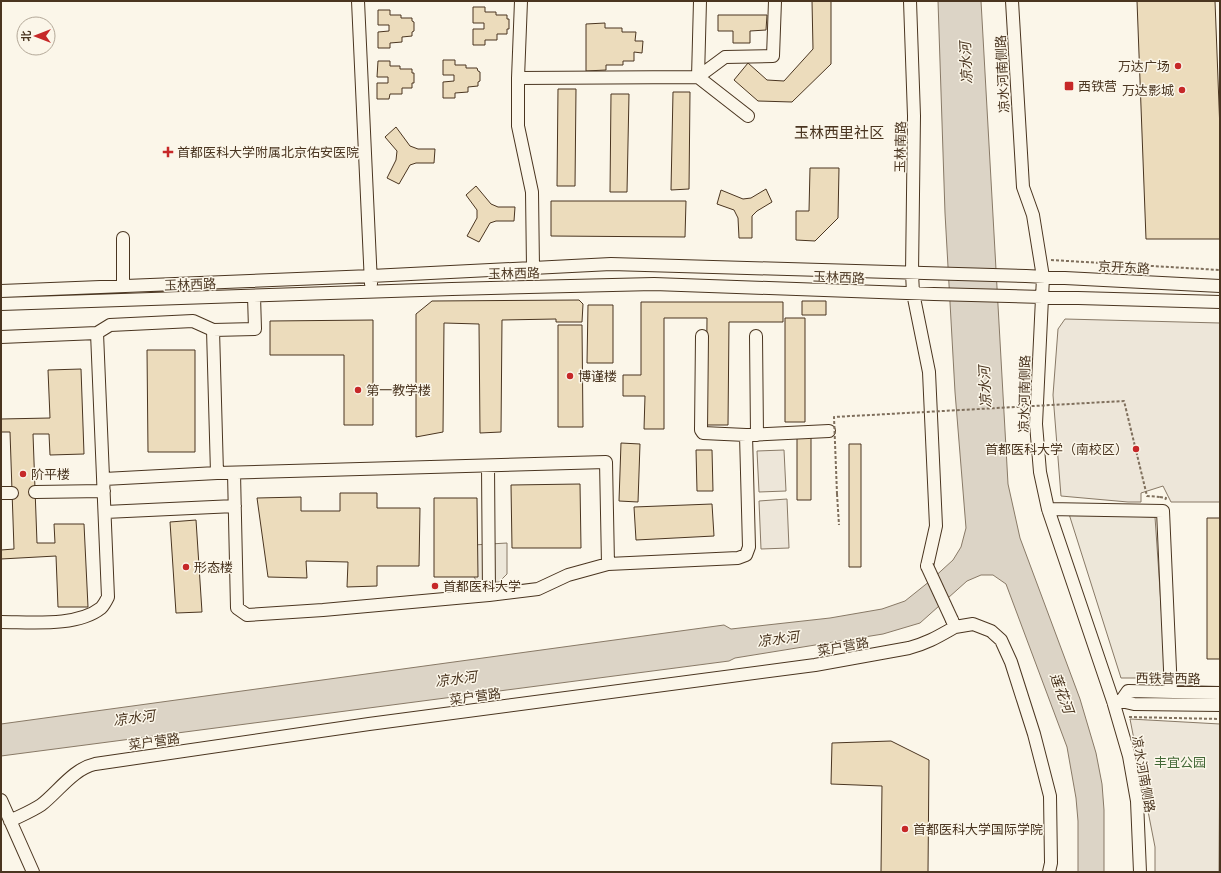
<svg xmlns="http://www.w3.org/2000/svg" width="1221" height="873" viewBox="0 0 1221 873" font-family="Cabin,'Noto Sans SC',sans-serif">
<rect width="100%" height="100%" fill="#fbf6e9"/>
<path fill="#ede6d9" stroke="#887966" d="M1065,319L1220,323V502H1171L1163,486L1141,493V502H1128L1061,496L1053,395L1058,329Z
M784,450L786,491L759,492L757,451Z
M787,499L789,548L761,549L759,501Z
M1130,719L1220,724L1219,872H1155V847Z"/>
<path fill="#ede7d9" stroke="#887966" d="M1069,514L1155,517L1166,678H1121Z
M507,543V574L499,582L478,583L474,577L473,545Z"/>
<path fill="#dcd4c6" stroke="#887966" d="M938,1H981L1008,484L1020,538L1080,699L1096,753L1102,784L1104,810V872H1078V821L1076,798L1067,747L1006,584L993,575H981L967,581L920,623L883,634L735,658L729,661L1,756V724L724,625L731,629L830,618L882,609L905,601L930,581L953,560L961,547L966,528L955,392L945,213Z"/>
<path fill="#ecdcbc" stroke="#4a3520" d="M812,1H831V64L792,102L758,101L734,80L748,63L767,80L784,81L813,49Z
M1137,1H1215L1220,131V239H1146Z
M473,7H485V12H496V15H507V19H509V29H507V34H497V40H485V45H473V29H484V23H473Z
M378,10H390V15H401V18H412V21L414,22V31L412,32V36L402,37V42L390,43V48H378V32L389,31V25H378Z
M718,15H767L766,30L750,31V43H733V31H718Z
M605,23V28H622V32H636L635,41H643L642,53L634,52V61H623V65H606V70L586,71V24Z
M443,60H455V65H466V68H477L478,71L480,72V81L478,82V86L468,87V92L455,93V98H443V82L454,81V75H443Z
M378,61H390V66H400V69H412V73H414V83H412V88H402V94H390L389,99H377V83H388V77H377Z
M558,89H576L575,186H557Z
M673,92H690L689,189L671,190Z
M611,94H629L627,192H610Z
M396,127L410,146L418,149H435L434,163H416L410,165L399,184L387,178L396,160L397,151L385,137Z
M810,168H839L838,218L815,241L796,240V211H809Z
M476,186L491,204L498,207H515L514,221H496L490,223L479,242L467,236L477,218V210L466,195Z
M766,189L772,202L757,211L752,216V238H739L738,218L734,210L717,204L721,190L743,199L751,198Z
M551,201H686L685,237L551,236Z
M579,300L583,304L582,322H556V319L502,320L501,432L480,433L479,324L444,323L443,432L416,437V314L432,301Z
M802,301H826V315H802Z
M641,302H783V322H729L728,425H706L707,318H664V429H644L645,396H623V375H641Z
M588,305H613V363H587Z
M785,318H805V422H785Z
M373,320V425H344V355H270V321Z
M558,325H582L583,427H558Z
M147,350H195V452H148Z
M81,369L84,454L50,455L49,434H33L37,543H55L54,524H84L88,607H58L56,556L1,559V550L14,549L10,432H1V419L50,418L48,370Z
M797,436H811V500H797Z
M621,443L640,444L638,502L619,501Z
M849,444H861V567H849Z
M696,450H712L713,491H697Z
M580,484L581,548H512L511,485Z
M340,493H377V508H420L419,566H377V586L347,587L348,562L306,561L307,578L268,577L257,498L301,497V511H340Z
M434,498H477L478,577H434Z
M712,504L714,536L636,540L634,507Z
M1207,518H1220V659H1207Z
M196,520L202,612L176,613L170,522Z
M891,741L929,760L928,872H881L882,786L831,784L832,743Z"/>
<g fill="none" stroke-linecap="round" stroke-linejoin="round">
<defs>
<path id="minor" d="M358,1L371,284
M521,1L518,78V126L532,192L533,267
M910,1L914,116L912,273L913,293L929,372L936,526L927,566
M1012,1L1023,187L1033,215L1043,277L1036,424L1040,472L1048,509L1113,701L1129,756L1137,801L1140,872
M698,77L725,57L773,56L775,1
M698,77L700,1
M518,78L698,77L748,116
M123,238V285
M1,291L371,276L611,264L1026,276L1220,286
M1,304L452,289L654,284L934,294L1220,302
M213,330L217,473
M97,333L110,325L193,321L213,330L255,329L254,296
M702,336L701,430L703,433L746,435L829,431
M756,336L757,435
M1,337L97,333L108,597C106,601 104,605 101,608C77,627 31,622 1,622
M488,466L489,595
M234,473L237,608L247,615L323,610L489,595L538,589L568,575L608,564L738,558L746,555L749,547L746,435
M104,479L217,473L606,462L608,564
M35,492L104,491
M1,493H12
M1048,509L1163,511L1171,692
M105,512L235,506
M955,627L973,624L991,631L1001,640L1011,662L1034,734L1050,796L1051,863L1049,872
M1113,701H1121L1128,691L1220,693
M1115,703L1121,701L1134,704L1220,705
M1,800L33,872
M10,821C20,816 32,811 41,805C58,792 73,769 95,764L369,724L815,665L909,648C928,643 939,636 955,627L952,620"/>
</defs>
<use href="#minor" stroke="#4a3520" stroke-width="14"/>
<path stroke="#7f6f5c" stroke-width="2" stroke-dasharray="3 2" stroke-linecap="butt" d="M1051,260L1220,270
M837,494L839,525
M1160,497L1166,498L1165,500
M1129,717L1220,719"/>
<use href="#minor" stroke="#fbf6e9" stroke-width="12"/>
<defs>
<path id="minor-bridge" d="M927,566L952,620"/>
</defs>
<use href="#minor-bridge" stroke="#4a3520" stroke-width="14" stroke-linecap="butt"/>
<path stroke="#7f6f5c" stroke-width="2" stroke-dasharray="3 2" stroke-linecap="butt" d="M837,494L834,417L1124,401L1147,496L1160,497"/>
<use href="#minor-bridge" stroke="#fbf6e9" stroke-width="12"/>
</g>
<g fill="#c62828" stroke="#fbf6e9" stroke-width="1.5">
<circle cx="1178" cy="66" r="4"/>
<rect x="1064" y="81" width="10" height="10" rx="2"/>
<circle cx="1182" cy="90" r="4"/>
<path d="M166 146h4v4h4v4h-4v4h-4v-4h-4v-4h4z"/>
<circle cx="570" cy="376" r="4"/>
<circle cx="358" cy="390" r="4"/>
<circle cx="1136" cy="449" r="4"/>
<circle cx="23" cy="474" r="4"/>
<circle cx="186" cy="567" r="4"/>
<circle cx="435" cy="586" r="4"/>
<circle cx="905" cy="829" r="4"/>
</g>
<g text-anchor="middle" dominant-baseline="central" stroke-width="3" stroke-linejoin="round" paint-order="stroke">
<g font-size="13" fill="#4a3520" stroke="#fbf6e9" text-anchor="start">
<text x="1170" y="66" text-anchor="end">万达广场</text>
<text x="1078" y="86">西铁营</text>
<text x="1174" y="90" text-anchor="end">万达影城</text>
<text x="177" y="152">首都医科大学附属北京佑安医院</text>
<text x="578" y="376">博谨楼</text>
<text x="366" y="390">第一教学楼</text>
<text x="1128" y="449" text-anchor="end">首都医科大学（南校区）</text>
<text x="31" y="474">阶平楼</text>
<text x="194" y="567">形态楼</text>
<text x="443" y="586">首都医科大学</text>
<text x="913" y="829">首都医科大学国际学院</text>
</g>
<g font-size="13" fill="#4a3520" stroke="#fbf6e9">
<text transform="translate(1002 74) rotate(-93)">凉水河南侧路</text>
<text transform="translate(900 147) rotate(-89)">玉林南路</text>
<text transform="translate(1124 267) rotate(3)">京开东路</text>
<text transform="translate(514 273) rotate(-1)">玉林西路</text>
<text transform="translate(839 277) rotate(2)">玉林西路</text>
<text transform="translate(190 284) rotate(-2)">玉林西路</text>
<text transform="translate(1024 394) rotate(-89)">凉水河南侧路</text>
<text transform="translate(843 646) rotate(-10)">菜户营路</text>
<text transform="translate(1168 678) rotate(1)">西铁营西路</text>
<text transform="translate(475 696) rotate(-8)">菜户营路</text>
<text transform="translate(154 741) rotate(-8)">菜户营路</text>
<text transform="translate(1144 774) rotate(80)">凉水河南侧路</text>
</g>
<g font-size="13" fill="#436837" stroke="#fbf6e9">
<text x="1180" y="762">丰宜公园</text>
</g>
<g font-size="14" font-style="italic" fill="#4a3520" stroke="#fbf6e9">
<text transform="translate(966 63) rotate(-93)">凉水河</text>
<text transform="translate(985 387) rotate(-93)">凉水河</text>
<text transform="translate(778 639) rotate(-7)">凉水河</text>
<text transform="translate(456 679) rotate(-7)">凉水河</text>
<text transform="translate(1062 693) rotate(70)">莲花河</text>
<text transform="translate(134 718) rotate(-7)">凉水河</text>
</g>
<g font-size="15" fill="#4a3520" stroke="#fbf6e9">
<text x="839" y="133">玉林西里社区</text>
</g>
</g>
<rect width="1221" height="873" fill="none" stroke="#4a3520" stroke-width="4"/>
<g transform="translate(36 36) rotate(270)"><circle r="19" fill="#fbf6e9" stroke="#b4a999"/>
<path d="M0-3L7 15L0 10L-7 15Z" fill="#c62828"/>
<text y="-6" font-size="11" font-weight="bold" text-anchor="middle" fill="#4a3520">北</text>
</g>
</svg>
